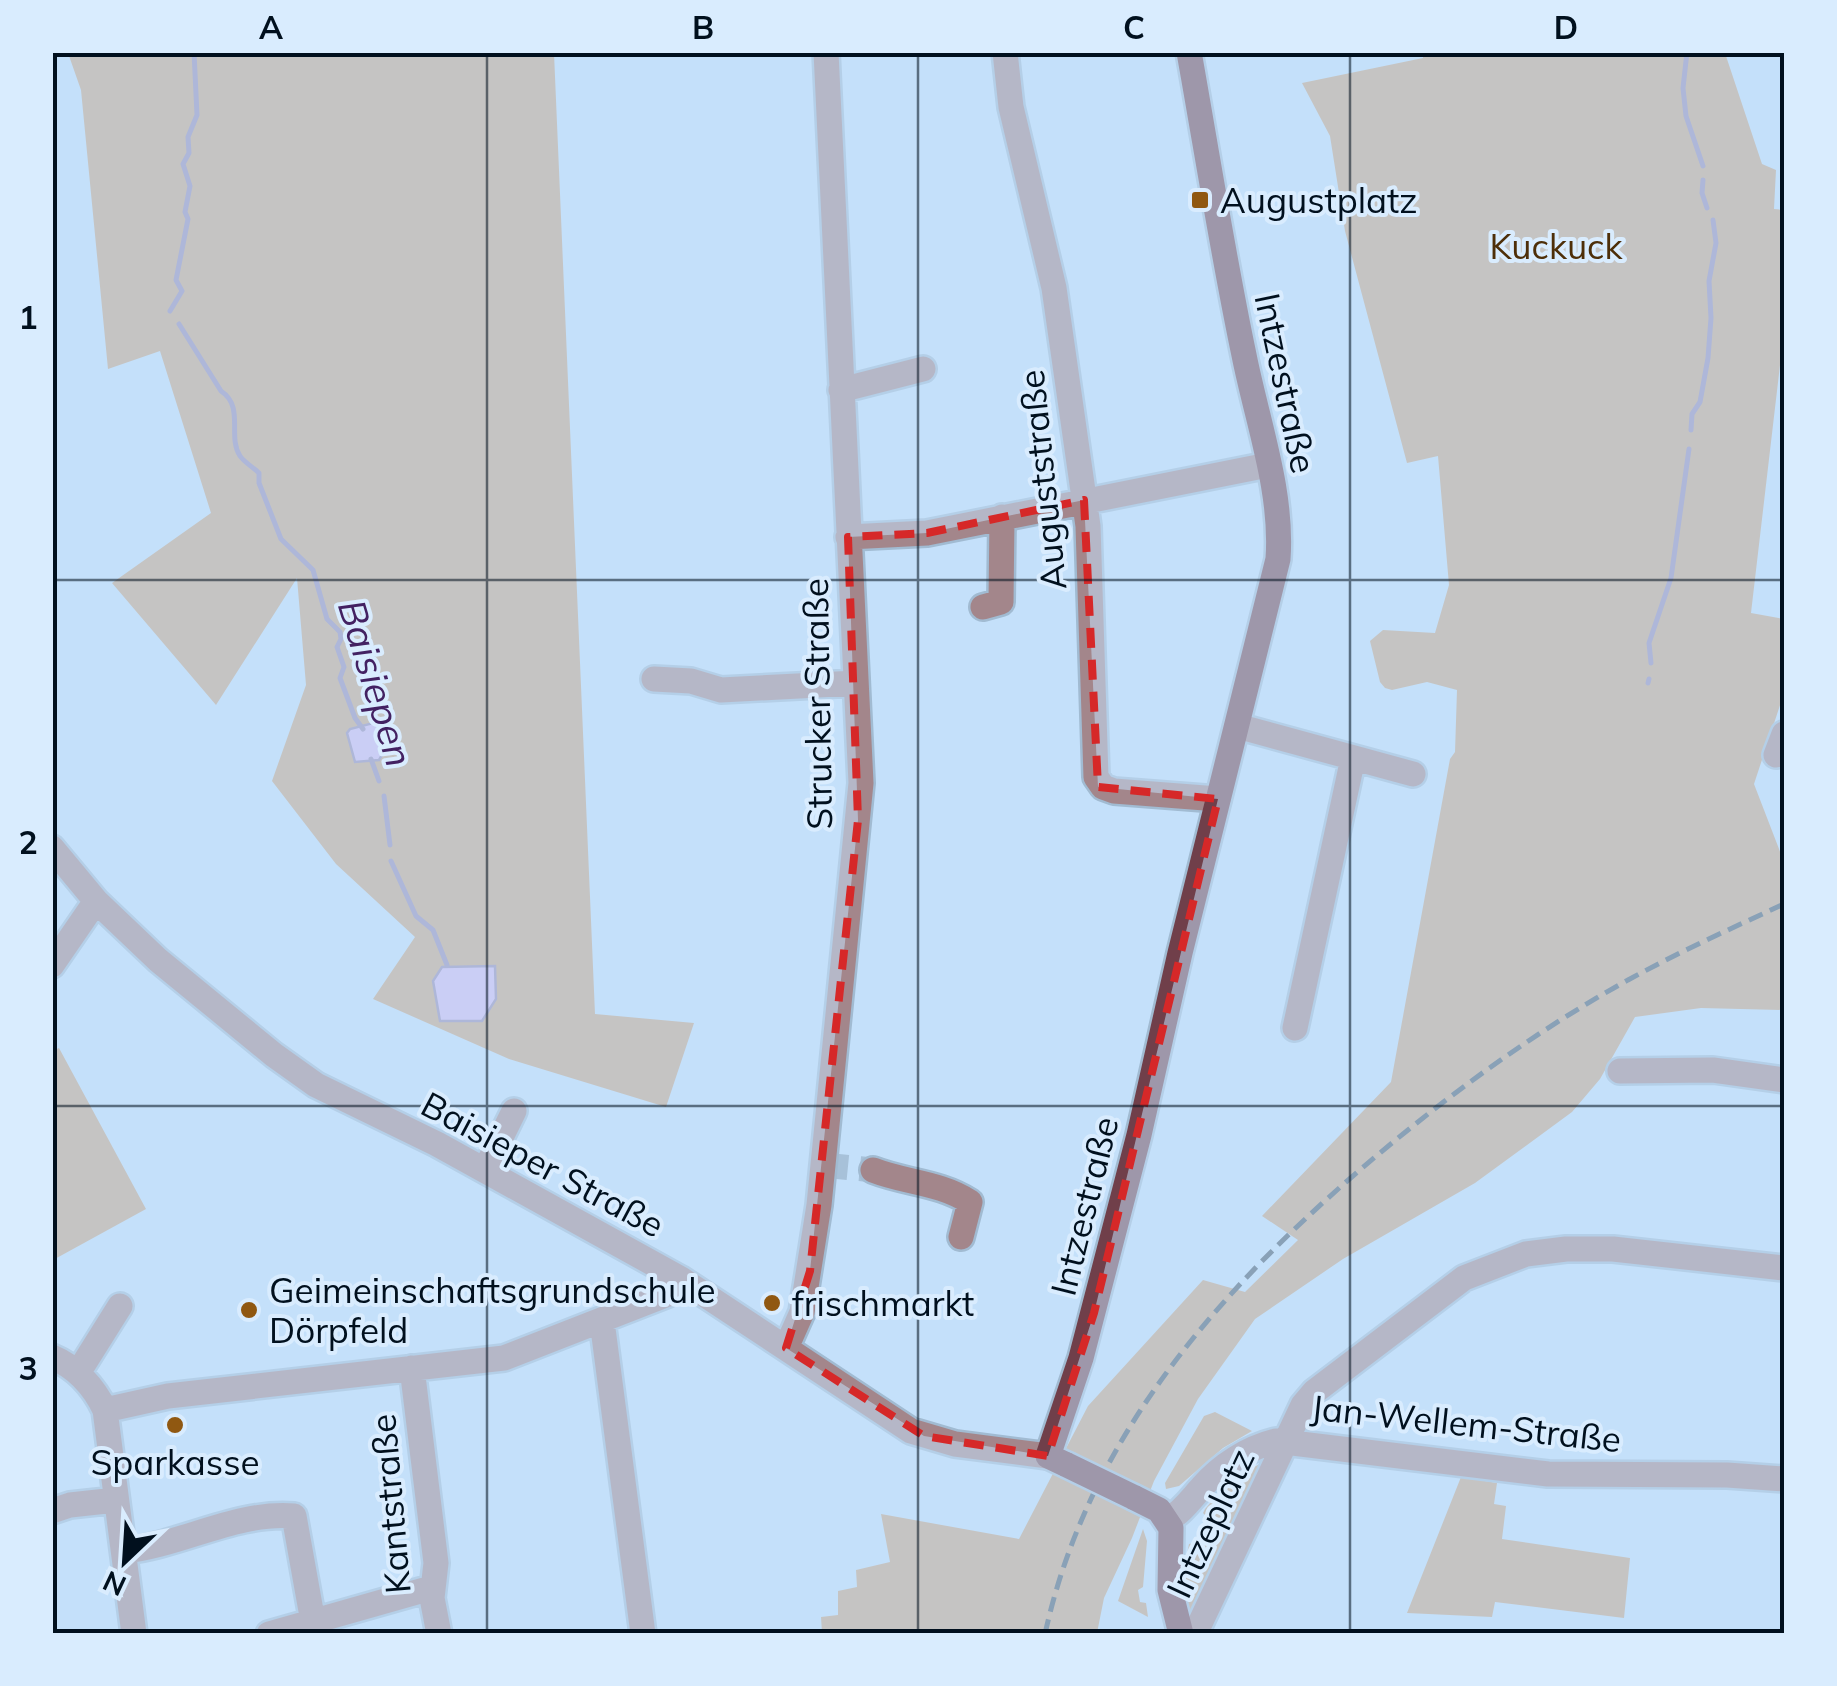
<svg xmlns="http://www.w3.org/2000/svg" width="1837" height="1686" viewBox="0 0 1837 1686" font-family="Mulish,sans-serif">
<rect width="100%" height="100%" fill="#c4e0fa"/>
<path fill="#c6a381" d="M68,53H554L595,1014L694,1023L666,1107L509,1059L373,999L415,937L336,864L272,781L306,685L297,578L216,705L112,583L211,513L160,351L108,369L81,90Z
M1423,53H1725L1762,164L1776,170L1774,209L1784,210V331L1751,613L1784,619V693L1754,784L1784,862V1010L1701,1008L1635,1017L1600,1079L1572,1112L1475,1183L1343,1259L1255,1319L1198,1399L1154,1481L1132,1538L1104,1598L1097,1633H822L821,1617L838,1615V1591L857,1587L856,1570L890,1562L881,1514L1019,1539L1088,1406L1203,1280L1245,1292L1298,1240L1262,1216L1391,1082L1450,759L1455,752L1457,690L1427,682L1392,690L1385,688L1380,682L1370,641L1383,630L1435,633L1449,585L1438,456L1407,463L1345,231L1330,136L1302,83L1423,58Z
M59,1048L146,1209L53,1260L52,1051Z
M1215,1412L1252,1431L1223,1448L1179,1486L1166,1489L1165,1483L1204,1416Z
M1265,1461L1192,1615C1182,1592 1184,1567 1189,1544L1208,1540L1212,1523L1203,1513L1205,1509L1229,1481Z
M1461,1477L1497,1483L1494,1504L1506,1506L1502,1539L1630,1558L1624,1618L1495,1602L1492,1617L1407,1613Z
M1143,1529L1147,1541L1143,1587L1138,1590L1140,1602L1146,1603L1148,1617L1118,1601Z"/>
<path fill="#d1b8f0" stroke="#9386b1" stroke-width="2.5" d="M373,723L377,726L382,755L379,760L355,762L347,733L350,729Z
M495,966L496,999L482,1021H440L433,981L442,967Z"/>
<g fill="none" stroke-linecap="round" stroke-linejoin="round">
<path stroke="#9386b1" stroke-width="5" d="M1687,52L1683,88L1686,116L1703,166
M1703,180L1702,193L1707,208
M170,311L182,291L176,280L188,219L185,212L190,186L183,164L189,153L188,137L197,115L194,52
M179,324L221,391C245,407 227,436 240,456C244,462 254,468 259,473V483L281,539L313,570L327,619L340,632L341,639L337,647L344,667L340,678L355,718L363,729
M1691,430L1692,414L1700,402L1708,358L1711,318L1709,281L1716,243L1713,220
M1651,663L1649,643L1671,578L1689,449
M1648,683L1649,679
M371,759L379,781
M384,796L390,845
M391,861L416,916L433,930L447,965"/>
<path stroke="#a7c1d9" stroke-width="25" stroke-dasharray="25 12" stroke-linecap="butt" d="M823,1165L873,1170"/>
<defs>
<path id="minor" d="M1005,52L1011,107L1054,288L1088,526L1096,777L1103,787L1114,791L1218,799
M841,390L923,369
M848,537L927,533L1268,465
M983,607L1001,602L1002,517
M654,679L691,681L721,690L856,683
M1237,726L1413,774
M1776,755L1784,734
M52,848L96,901L158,960L274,1055L316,1085L437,1144L681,1279L911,1431L955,1444L1048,1456
M52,965L96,901
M1295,1028L1353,758
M1620,1071L1713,1070L1784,1080
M485,1170L514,1111
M873,1170C906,1183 939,1182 970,1202L961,1237
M602,1321L643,1634
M786,1348L802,1312L819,1205L861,783L826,52
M52,1357C76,1367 94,1387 105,1410L134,1634
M412,1368L436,1563L432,1598L439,1634
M78,1373L120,1306
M105,1410L168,1396L504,1358L668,1294L681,1279
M52,1511L70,1505L116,1500
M1168,1520C1182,1512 1191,1499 1202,1487C1221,1465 1248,1448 1276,1441L1548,1474L1727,1475L1784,1479
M125,1551C181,1545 237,1511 294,1516L313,1622
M269,1634L431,1588
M1195,1634L1303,1405L1314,1392L1464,1278L1526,1254L1566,1249H1613L1784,1268"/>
<path id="major" d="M1067,1465L1048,1456L1081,1358L1139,1135L1180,953L1278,559C1283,491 1257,421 1244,355C1223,255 1207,153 1189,52
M1133,1497L1159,1510L1171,1528L1170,1590L1181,1634"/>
</defs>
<use href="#minor" stroke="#a1bbd2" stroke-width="30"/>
<use href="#major" stroke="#a1bbd2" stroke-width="30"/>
<use href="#minor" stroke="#a3868b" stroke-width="25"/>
<use href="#major" stroke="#703f4a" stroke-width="25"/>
<path stroke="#415466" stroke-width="5" stroke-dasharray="15 8" stroke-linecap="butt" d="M1045,1634C1086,1447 1206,1305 1346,1182C1433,1106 1527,1036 1628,980C1679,952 1732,928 1784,904"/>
<defs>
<path id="major-bridge" d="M1067,1465L1133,1497"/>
</defs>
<use href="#major-bridge" stroke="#a1bbd2" stroke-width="30" stroke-linecap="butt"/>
<use href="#major-bridge" stroke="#703f4a" stroke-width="25"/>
</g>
<path d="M0 0H1837V1686H0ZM1084,500L1098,787L1218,799L1094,1313L1048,1456L924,1436L786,1348L810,1271L858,820L848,537L927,533Z" fill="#c4e0fa" fill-opacity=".55" fill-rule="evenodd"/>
<path fill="none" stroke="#d62828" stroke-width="8" stroke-dasharray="20 12" stroke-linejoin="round" d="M1084,500L1098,787L1218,799L1094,1313L1048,1456L924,1436L786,1348L810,1271L858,820L848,537L927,533Z"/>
<path fill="none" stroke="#01101e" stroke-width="2.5" stroke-opacity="0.55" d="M487,52V1634M918,52V1634M1350,52V1634M52,580H1784M52,1106H1784"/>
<g fill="#905811" stroke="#d9ecfe" stroke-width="4">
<rect x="1190" y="190" width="20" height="20" rx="5"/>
<circle cx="772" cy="1303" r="10"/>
<circle cx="249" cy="1310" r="10"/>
<circle cx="175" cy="1425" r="10"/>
</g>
<g text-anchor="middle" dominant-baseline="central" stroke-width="8" stroke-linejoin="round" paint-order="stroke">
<g font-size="35" fill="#01101e" stroke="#d9ecfe" text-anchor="start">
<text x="1220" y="200">Augustplatz</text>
<text x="269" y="1290">Geimeinschaftsgrundschule<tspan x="269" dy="40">Dörpfeld</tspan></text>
<text x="792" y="1303">frischmarkt</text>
<text x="175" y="1462" text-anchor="middle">Sparkasse</text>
</g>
<g font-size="35" fill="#4e2f09" stroke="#d9ecfe">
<text x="1556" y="246">Kuckuck</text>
</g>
<g font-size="35" fill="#01101e" stroke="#d9ecfe">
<text transform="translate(1286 383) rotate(78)">Intzestraße</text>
<text transform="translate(1042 480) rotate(-96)">Auguststraße</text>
<text transform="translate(817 704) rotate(-91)">Strucker Straße</text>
<text transform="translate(543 1164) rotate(28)">Baisieper Straße</text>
<text transform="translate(1084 1206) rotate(-76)">Intzestraße</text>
<text transform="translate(1466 1423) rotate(6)">Jan-Wellem-Straße</text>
<text transform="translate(390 1504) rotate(-95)">Kantstraße</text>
<text transform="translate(1210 1523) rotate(-65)">Intzeplatz</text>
</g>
<g font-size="38" font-style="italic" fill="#432162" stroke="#d9ecfe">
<text transform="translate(376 683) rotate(73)">Baisiepen</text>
</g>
</g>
<rect width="1837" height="1686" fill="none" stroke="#d9ecfe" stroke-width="110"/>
<g transform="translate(125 1561) rotate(205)" stroke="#d9ecfe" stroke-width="8" paint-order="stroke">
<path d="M0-8L18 38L0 25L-18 38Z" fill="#01101e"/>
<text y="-15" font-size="28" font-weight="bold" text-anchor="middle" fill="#01101e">N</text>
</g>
<rect x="55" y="55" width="1727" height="1576" fill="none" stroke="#01101e" stroke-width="4"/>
<g font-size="32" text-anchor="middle" font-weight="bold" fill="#01101e">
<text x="271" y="39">A</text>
<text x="703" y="39">B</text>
<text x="1134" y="39">C</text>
<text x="1566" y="39">D</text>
<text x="28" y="329">1</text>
<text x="28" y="854">2</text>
<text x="28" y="1380">3</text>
</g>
</svg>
